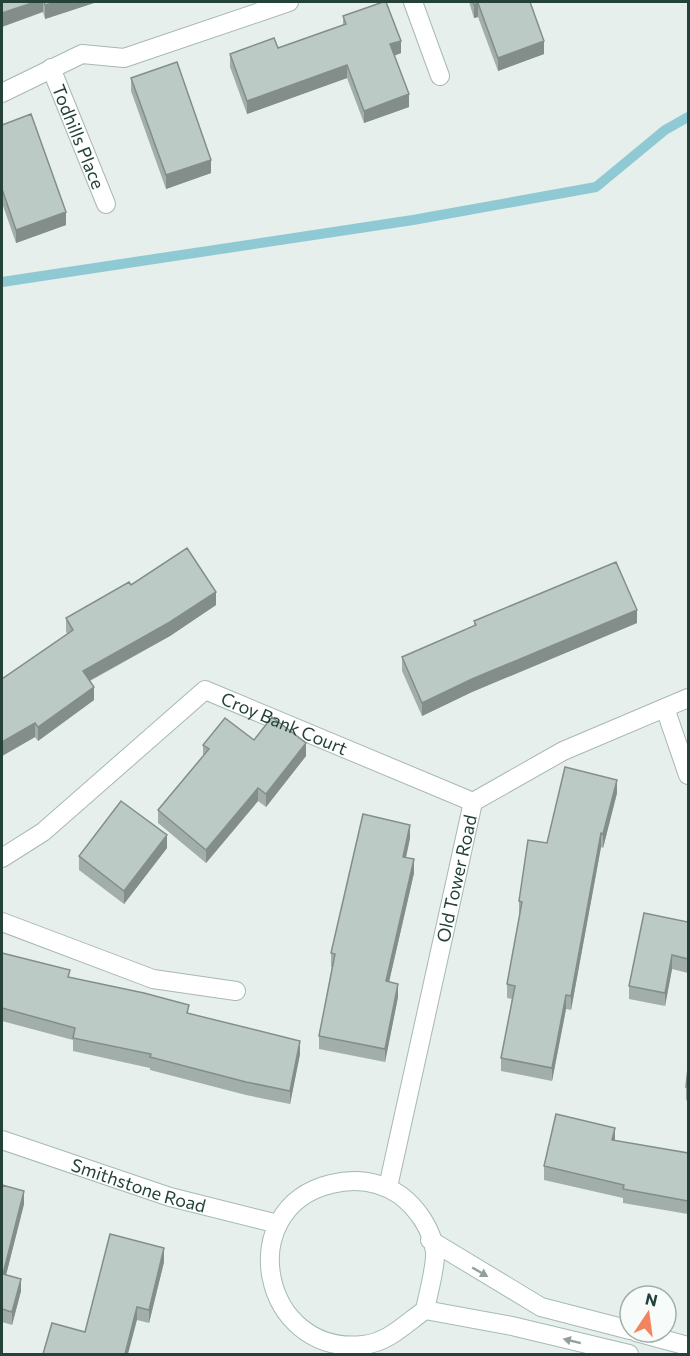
<svg xmlns="http://www.w3.org/2000/svg" width="690" height="1356" viewBox="0 0 690 1356" font-family="Commissioner,sans-serif">
<rect width="100%" height="100%" fill="#e6efeb"/>
<g fill="none" stroke-linecap="round" stroke-linejoin="round">
<path stroke="#8ec9d4" stroke-width="10" d="M2,282L413,220L596,187L665,130L688,117"/>
<defs>
<g id="street">
<path d="M413,2L440,76"/>
<path id="s1" d="M51,68L106,204"/>
<path d="M2,93L82,54L124,58L289,2"/>
<path d="M665,708L688,775"/>
<path id="s2" d="M2,858L43,832L205,690L473,802"/>
<path d="M2,922L153,979L236,991"/>
<path id="s3" d="M388,1187L473,802L563,751L688,698"/>
</g>
<g id="secondary">
<path id="s4" d="M2,1140L170,1197L278,1224"/>
<path d="M430,1240L541,1307L630,1330"/>
<path d="M425,1310C428,1294 436,1267 435,1252C432,1229 417,1208 400,1195C379,1181 355,1178 331,1184C232,1208 261,1356 363,1345C389,1342 405,1324 425,1310L512,1326L629,1354"/>
<path d="M636,1332L688,1346"/>
</g>
</defs>
<use href="#street" stroke="#a8b8b2" stroke-width="20"/>
<use href="#secondary" stroke="#a4bbb3" stroke-width="20"/>
<use href="#street" stroke="#fff" stroke-width="18"/>
<use href="#secondary" stroke="#fff" stroke-width="18"/>
</g>
<path fill="#a1aea9" d="M2,2H97L45,19L43,12Z
M469,2H516L544,54L498,71L478,17L474,18Z
M343,16L401,53L394,56L409,107L364,123L347,78L247,114L230,67V54L278,48L343,25Z
M131,78L211,173L166,189L131,91Z
M2,125L66,225L16,243L2,203Z
M131,585L216,605L170,636L90,681L94,700L38,741L35,737L2,756V679L67,634L66,631V618Z
M474,621L637,623L472,692L422,716L402,671V657L474,626Z
M254,740L306,756L266,807L258,801L206,863L158,823V810L203,756V745Z
M617,793L603,848L601,847L571,1010L566,1009L552,1081L501,1071V1058L512,999L507,998V984L520,914H519V901L547,843Z
M410,838L406,858L414,873L389,982L398,997L385,1062L319,1049V1036L332,967H331V953Z
M167,848L124,904L79,870V856Z
M688,922V973L672,969L665,1006L629,999V986Z
M2,953L70,977L189,1014L300,1054L290,1104L246,1095L150,1070V1068L73,1051V1040L2,1021Z
M688,1068V1101L686,1100V1087Z
M615,1141L688,1153V1214L623,1203V1198L544,1180V1166Z
M2,1185L24,1204L6,1275L21,1291L12,1325L2,1322Z
M164,1262L149,1323L137,1320L85,1332Z"/>
<path fill="#838d89" d="M35,2H43V12L2,27V13Z
M57,2H97L45,19V5Z
M478,3V17L474,18V5Z
M401,41V53L390,57V44Z
M544,41V54L498,71V58Z
M347,65V78L247,114V101Z
M409,94V107L364,123V111Z
M211,160V173L166,189V175Z
M66,212V225L16,243V230Z
M216,592V605L170,636L83,684V671Z
M637,610V623L472,692L422,716V703L472,679Z
M94,687V700L38,741V727Z
M35,723V737L2,756V742Z
M306,743V756L266,807V794Z
M617,780V793L603,848V834Z
M258,788V801L206,863V850Z
M410,825V838L403,870V857Z
M601,833V847L571,1010V996Z
M167,835V848L124,904V891Z
M414,859V873L386,995V981Z
M672,955V969L665,1006V993Z
M398,984V997L385,1062V1049Z
M566,995V1009L552,1081V1068Z
M300,1041V1054L290,1104V1091Z
M615,1128V1141L612,1140Z
M24,1191V1204L3,1287V1274Z
M164,1248V1262L149,1323V1310Z
M21,1279V1291L12,1325V1312Z
M137,1307V1320L128,1354H125Z"/>
<path fill="#bbcac4" stroke="#838d89" stroke-width="1.5" d="M2,2H35L2,13Z
M44,2H57L45,5Z
M383,2H386L401,41L390,44L409,94L364,111L347,65L247,101L230,54L274,38L278,48L346,24L343,16Z
M473,2H530L544,41L498,58L478,3L474,5Z
M177,62L211,160L166,175L131,78Z
M31,114L66,212L16,230L2,189V125Z
M187,548L216,592L170,622L83,671L94,687L38,727L35,723L2,742V679L73,630L66,618L129,582L131,585Z
M616,562L637,610L472,679L422,703L402,657L476,625L474,621Z
M272,717L306,743L266,794L258,788L206,850L158,810L209,749L203,745L225,718L254,740Z
M565,767L617,780L603,834L601,833L571,996L566,995L552,1068L501,1058L515,986L507,984L522,902L519,901L528,840L547,843Z
M121,801L167,835L124,891L79,856Z
M363,814L410,825L403,857L414,859L386,981L398,984L385,1049L319,1036L335,954L331,953Z
M644,913L688,922V959L672,955L665,993L629,986Z
M2,953L70,970L68,977L144,993L189,1005L187,1013L300,1041L290,1091L246,1082L150,1057L151,1054L73,1038L75,1028L2,1008Z
M688,1068V1088L686,1087Z
M556,1114L615,1128L612,1140L688,1153V1201L623,1189L624,1185L544,1166Z
M2,1185L24,1191L3,1274L21,1279L12,1312L2,1309Z
M110,1234L164,1248L149,1310L137,1307L125,1354H43L52,1323L85,1332Z"/>
<defs><path id="oneway-solid" d="M-6-.8H1V-3.2L6.5 0L1 3.2V.8H-6Z" transform="scale(1.5)"/></defs>
<g fill="#92a09c">
<use href="#oneway-solid" transform="translate(480 1272) rotate(30)"/>
<use href="#oneway-solid" transform="translate(572 1341) rotate(-166)"/>
</g>
<g text-anchor="middle" dominant-baseline="central" stroke-width="6" stroke-linejoin="round" paint-order="stroke">
<g font-size="18" fill="#24423a" stroke="#f7fbf9">
<text stroke="none"><textPath href="#s1" startOffset="74">Todhills Place</textPath></text>
<text stroke="none"><textPath href="#s2" startOffset="350">Croy Bank Court</textPath></text>
<text stroke="none"><textPath href="#s3" startOffset="316">Old Tower Road</textPath></text>
<text stroke="none"><textPath href="#s4" startOffset="144">Smithstone Road</textPath></text>
</g>
</g>
<rect width="690" height="1356" fill="none" stroke="#24423a" stroke-width="6"/>
<g transform="translate(648 1314) rotate(13)"><circle r="28" fill="#f7fbf9" stroke="#a3b1ad" stroke-width="1.5"/>
<path d="M0-4.5L10 22L0 15L-10 22Z" fill="#f4845f"/>
<text y="-9" font-size="16" font-weight="bold" text-anchor="middle" fill="#24423a">N</text>
</g>
</svg>
